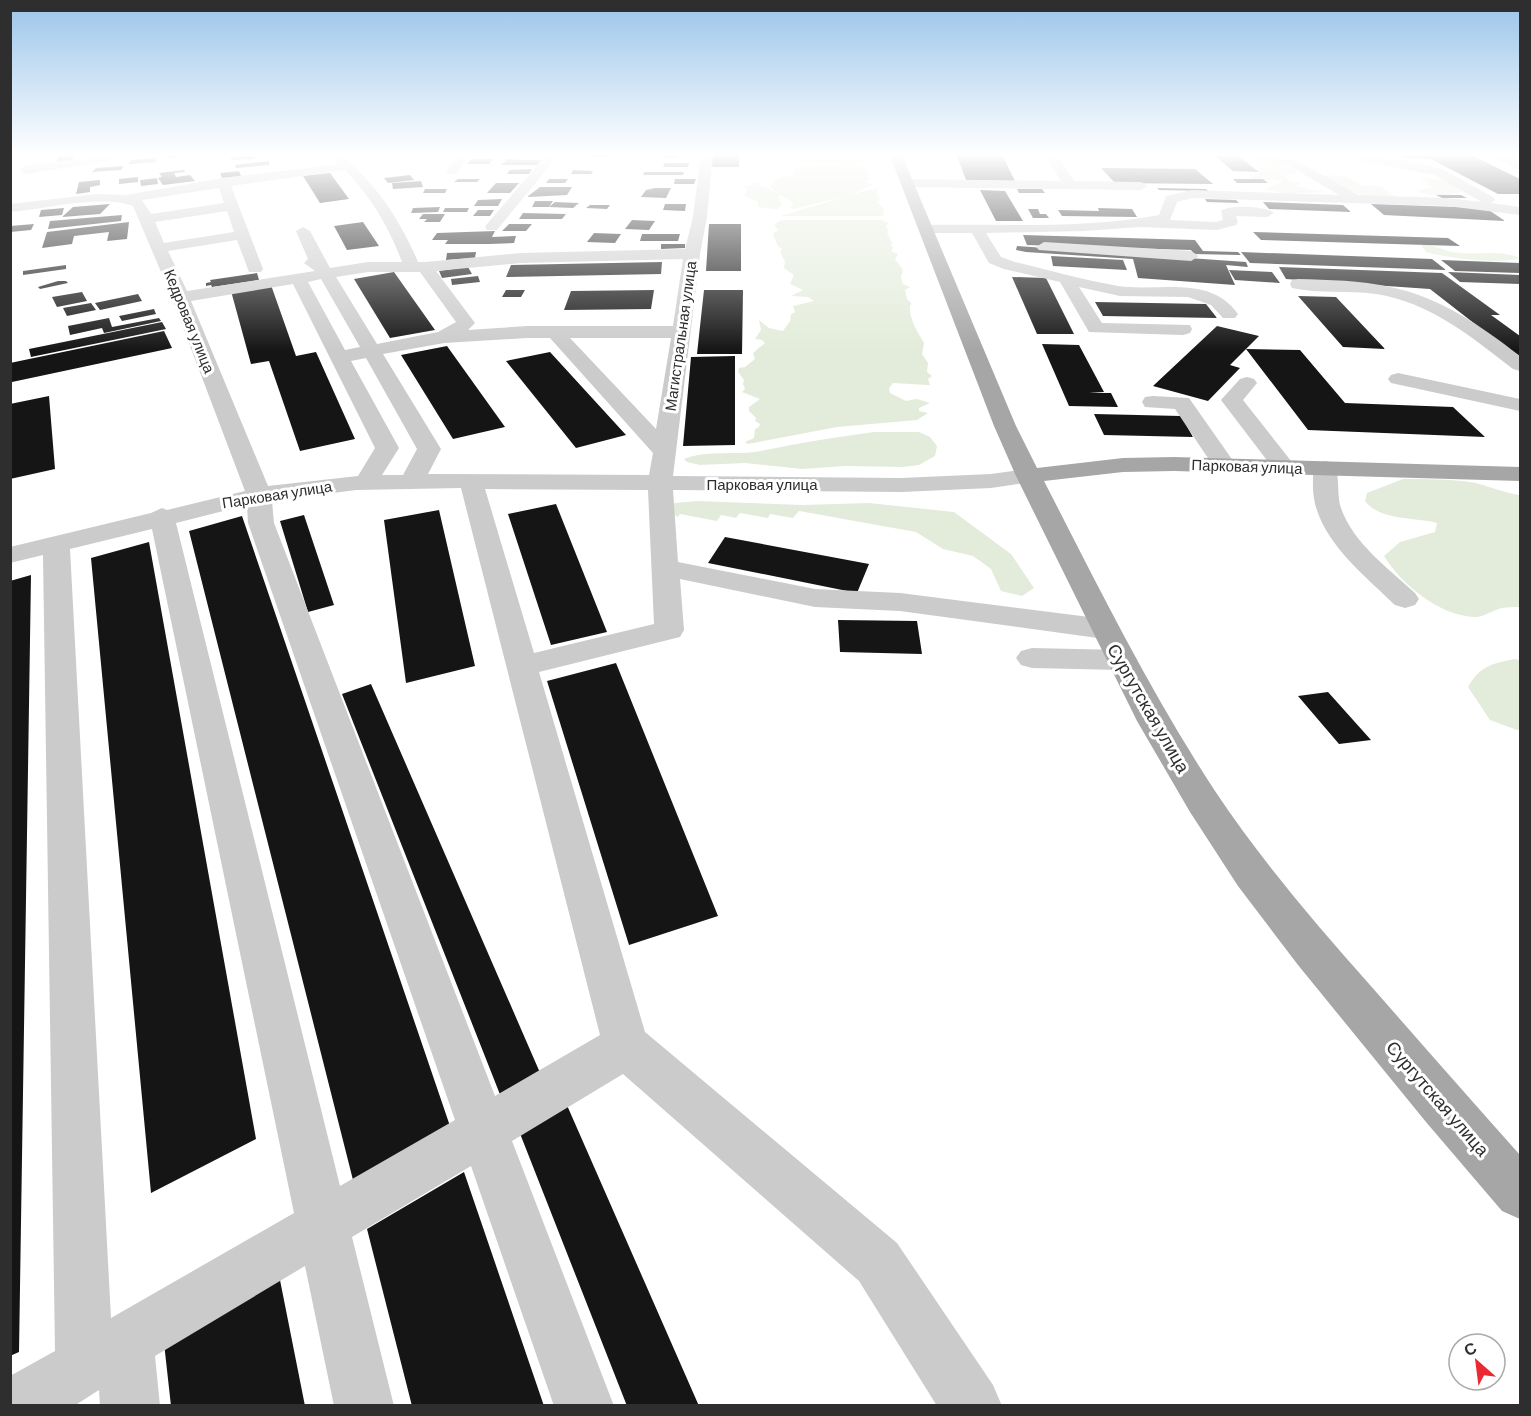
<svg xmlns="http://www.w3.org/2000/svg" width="1531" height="1416" viewBox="0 0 1531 1416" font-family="Barlow,sans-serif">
<rect width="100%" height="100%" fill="#fff"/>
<path fill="#e3ecda" d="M813,153H852L868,156L870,162H797L807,158L808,155L823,156Z
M1245,156L1294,168L1297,172L1284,176L1290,181L1302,183L1295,186L1326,192L1287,194L1265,189L1284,181L1247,178L1260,173L1255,167L1243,163L1241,158Z
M824,165L852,164L867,168L869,180L865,181L872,185L849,195L877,188V195L881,200L877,202L884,209L883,216H781L847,196L793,209L790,208L793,206L792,202L781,195L778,196L782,205L777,209L758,207V202L744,196L747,190L744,187L753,185L752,182L761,184L757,186L765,187L777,193L770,187C778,175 782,179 795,173L794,167Z
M1327,175L1345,176L1361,185L1381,186L1394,196C1365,200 1346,191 1322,176Z
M1419,177L1453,182L1462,189L1461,192C1448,196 1427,197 1417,190L1434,188L1427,185L1428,182Z
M787,220H882L888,223L886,227L889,231L887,232L892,243L891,246L894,247L891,251L898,254L895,259L903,270L901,277L903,284L910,287L905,290L907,299L912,304L910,305C909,319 917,331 924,343L922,354L928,363L927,372L932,376L928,379L930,385H928L893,383L889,388L890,393L906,401L917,399L930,403L919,408V411L928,413L917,420L837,427L748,444L745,442L754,438L755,429L759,427L760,424L755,421L756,418L749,411V407L760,399L742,392L745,389L743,384L744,380L738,372L739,368L745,367L755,359L753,353L765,343L762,340L755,339L761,330L759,320L769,328L783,331L790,321L791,314L795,312L793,306L814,301L808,297L791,296L803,290L790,284L794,275L784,268L785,262L780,251L782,249L778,246L773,234L778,230L774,225L779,221Z
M1421,245C1432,244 1438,248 1448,251C1471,257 1498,248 1520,258C1503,265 1445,258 1426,252Z
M874,432H919L930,437L937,446L935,456L919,465L903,467L845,466L802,469L745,463L700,465L687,462L684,459C709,449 737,456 761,451C799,443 836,437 874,432Z
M1403,479C1424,479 1448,479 1470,482C1488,485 1503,493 1520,495V607C1514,607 1508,607 1502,608C1493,610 1484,617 1475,617C1440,616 1402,585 1384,556L1400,542L1435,532L1437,523C1416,517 1380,521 1365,501L1367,493Z
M697,501L803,505L869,503L954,512L1011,554L1034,588L1022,596L1001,591L991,569L973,556L943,549L916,532L799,511L793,518L770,514L768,518L740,513L736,518L721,515L717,521L680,514L678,517L665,509L675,503Z
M1514,659L1520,660V729L1517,730L1490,720L1468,687C1480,666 1491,664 1514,659Z"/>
<path fill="#151515" d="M75,153L73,160L57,162L59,155Z
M168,153H193V155L168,158Z
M590,153H610L607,157H586Z
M662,153H679L676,158L659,157Z
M713,153H739V167H712Z
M956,153H1001L1015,181L966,180Z
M1211,153L1235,154L1259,172L1233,171Z
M1397,153H1467L1520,179V194H1498L1431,159L1406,158Z
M257,155L254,159L230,160L233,157Z
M157,158L155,162L129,164L131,160Z
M471,159H493L489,164H467Z
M507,159L523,160H541L537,165H501Z
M269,161V165L236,168L235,165Z
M665,163H689L688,167H663Z
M124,166L121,170L92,172L96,168Z
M1101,168L1195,169L1213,184L1115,183Z
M532,169L529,174H507L510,170Z
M184,170L185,172L174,173L176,177L190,175L195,181L163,185L158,178L162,177L159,173Z
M573,170L593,171L591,174H571Z
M239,171L241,176L222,178L220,173Z
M644,172H684L683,175H643Z
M330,173L349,199L320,203L303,176Z
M410,175L414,180L388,183L384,178Z
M138,177V182L119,184V179Z
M157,178L158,184L141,186L140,180Z
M458,179H480L477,182H454Z
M549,179H568L565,183H546Z
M675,179H696L694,184H674Z
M1233,179H1263L1268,183H1237Z
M100,180V185L90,187V192L76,194L79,182Z
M421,181L423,187L393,189L392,183Z
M496,183H519L510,193H487Z
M540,187H572L567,195L527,197Z
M655,188H671L666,198L641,197L646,190Z
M1157,188L1206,189L1208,191L1159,190Z
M425,189H447L445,193H423Z
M1017,189H1042L1045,193H1019Z
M980,190L1005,191L1023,221H996Z
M1436,195H1461L1467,198H1442Z
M502,199L498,206H474L478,200Z
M1205,199L1236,200L1239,203L1207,202Z
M535,201H553L549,207H532Z
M555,202L579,203L573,208L549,207Z
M1263,202L1343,205L1351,212L1269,209Z
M110,204L100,214L62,217L73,207Z
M665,204H686L685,211L663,210Z
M1371,204L1486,208L1505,221L1384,215Z
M590,205H610L607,209L586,208Z
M440,207L438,212L411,213L413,208Z
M64,208L62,215L39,217L41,210Z
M445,208H469L467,212H443Z
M1098,208L1132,209L1137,217L1062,216L1058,210L1099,211Z
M1028,209H1038L1040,214H1046L1049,218H1033Z
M478,210H494L490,216H473Z
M523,213L566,214L562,219H519Z
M423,214H445L440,222H424L427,219H419Z
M122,215L121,221L48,229L50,221Z
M632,220L655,221L649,230L625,229Z
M129,222L127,239L107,241L109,232L74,236L72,244L42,248L47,232Z
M363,222L379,246L347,250L334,226Z
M34,224L31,230L10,232V226Z
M509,224H532L526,231H502Z
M709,224H741V271H706Z
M495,231L492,237L516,236L514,243L489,244H445L448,240H432L437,233Z
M1253,232L1448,238L1460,246L1261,240Z
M594,233L621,234L615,243L587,242Z
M642,234H680L678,241H640Z
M1023,235L1195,240L1203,251L1238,252L1241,255L1194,254L1191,250L1027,245Z
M661,244H685V248L661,249Z
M1017,246L1246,262L1248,267L1226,265L1235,285L1138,278L1133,259L1026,252L1016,250Z
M476,252L475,258L446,260L447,253Z
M1241,252L1432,259L1446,270L1250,263Z
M1051,256L1123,260L1127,270L1053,266Z
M1441,260L1520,263V273L1455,271Z
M662,262L661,274L506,277L511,265Z
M66,265V269L23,275V271Z
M468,267L472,274L442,278L439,271Z
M1279,267L1442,273L1500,315H1491L1520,336V359L1430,289L1286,279Z
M1229,270L1272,272L1280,283L1235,280Z
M394,272L435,330L390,338L354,279Z
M1448,272L1520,275V284L1460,282Z
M257,273L259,280L212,287L211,285L206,286V283L211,282L210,280Z
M478,276L480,282L452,285L451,279Z
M1012,277L1046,278L1074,334H1037Z
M58,281H66L68,283L40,289L38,287Z
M271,285L296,356L316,352L355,439L300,451L269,361L251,364L231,291Z
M506,290H525L521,297H502Z
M654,290L651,309L564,310L571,291Z
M704,290H743L742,354H697Z
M82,292L87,301L57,307L52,297Z
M138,294L142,301L100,310L95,303Z
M1298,296L1336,297L1385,349L1343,347Z
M1095,302L1206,304L1217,318L1103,316Z
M91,303L96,310L67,316L63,308Z
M154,309L156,314L122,321L119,316Z
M109,318L112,327L159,318L161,321L104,333L102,328L70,335L68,326Z
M162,322L166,329L31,357L29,349Z
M1217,326L1259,336L1230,365L1240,368L1208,401L1153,386Z
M164,331L172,348L12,382L10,363Z
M1042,344L1079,345L1104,392L1089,393H1111L1118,407L1069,406Z
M447,346L505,427L453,439L401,355Z
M1246,349L1300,350L1345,403L1453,407L1485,437L1308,430Z
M550,352L626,435L576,448L506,361Z
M735,356V445L683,446L691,357Z
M49,396L55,469L10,479V404Z
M1094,414L1181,416L1193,437L1104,435Z
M556,504L607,632L551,645L508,514Z
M439,510L475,666L406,683L384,520Z
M304,515L334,605L308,612L280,521Z
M242,516L450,1126L353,1180L189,531Z
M725,537L869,564L857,593L708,563Z
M149,542L256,1139L151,1193L91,558Z
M31,575L19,1352L10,1356V581Z
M838,620L917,621L922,654L840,652Z
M616,663L718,916L629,945L547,681Z
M371,684L541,1075L501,1097L342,694Z
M1328,692L1371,740L1339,744L1298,696Z
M566,1103L699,1406H627L519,1131Z
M464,1172L544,1406H412L367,1229Z
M279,1275L305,1406H171L164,1343Z"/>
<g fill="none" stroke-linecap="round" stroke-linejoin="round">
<path fill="#cbcbcb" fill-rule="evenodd" d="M116,153H145L139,156L25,174L19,170L25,166Z
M327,153H340C375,183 400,219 418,262H425L521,253L685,249L693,217L701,153H713L707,217L700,254L673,476L901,478L991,474L1028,469L1037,471L1040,476L1037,481L991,488L901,492L673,490L678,562L815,589L900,593L1105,619L1116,622L1120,629L1116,636L1105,639L900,611L815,607L680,579L684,630L680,637L539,672L645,1032L897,1243L993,1385L1002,1406H937L859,1281L623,1074L512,1141L614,1406H554L471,1166L352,1237L394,1406H334L305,1266L155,1356L160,1406H100L99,1390L74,1406H10V1376L55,1351L43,555L10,563V547L151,513L162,508L167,510L245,491L170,293L133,206C104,194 43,209 10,212V204L97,194L126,195L223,178L338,164ZM345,170C371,197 389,227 402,262H368L330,268L310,231L303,227L296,231L308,259L304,263L315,271L187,291L168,251L237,240L249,272H261L263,269L231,186ZM219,188L224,203L151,214L142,200ZM227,211L234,232L164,243L155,222ZM683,259L673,326H527L468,330L475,323L436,271L521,263ZM368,272H420L456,322L438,332L377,344L336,277ZM321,279L360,347L345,350L308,282ZM293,284L375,448L358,476L268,486L191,301ZM527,338H550L653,453L649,475L428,474L441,449L383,354L444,343ZM570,338H671L656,429ZM366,358L417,449L403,475H382L399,448L351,361ZM461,488L600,1035L495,1096L274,523L272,501L356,490ZM485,489L648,490L654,624L534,653ZM247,505L248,523L455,1120L340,1186L176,523ZM152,529L294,1213L111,1318L70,549Z
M459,153H471L456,174H448L446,171Z
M548,153H560L497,230H487L485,227L487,224Z
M1043,153H1055L1074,181L1141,182L1147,186L1141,190L908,187L902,183L908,179L1061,181Z
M1248,153H1269L1298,161L1358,195L1447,198L1482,202L1434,175L1362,161L1351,153H1366L1442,169L1493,197L1495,200L1491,203L1520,207V215L1447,206L1192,198L1177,202L1170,220L1216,222L1223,220L1221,211C1228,204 1267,206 1274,213L1267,217L1236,216L1238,222L1236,225L1217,230L1139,227L1084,231L986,233L1001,257L1015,262C1049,270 1084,280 1118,286C1159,292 1210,274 1238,314L1235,318H1223L1211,305L1188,297L1120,296L1079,287L1102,323L1190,325L1192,329L1190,333L1183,335L1089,332L1060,282L1004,269L989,263L972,233H926L919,229L926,225C1003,224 1083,229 1159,215L1166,196L1192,190L1339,195L1290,166L1248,157Z
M1492,153H1501L1520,162V170L1492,157Z
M1044,242L1191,251L1199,256L1191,261L1039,250L1036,247Z
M1298,279C1329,280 1360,280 1390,287C1440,297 1481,326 1520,356V371L1513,369C1472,337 1429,302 1376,294C1348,290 1319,294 1292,288L1290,284L1292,280Z
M1398,373L1520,399V411L1391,383L1388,379L1391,375Z
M1247,377L1254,379L1257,383L1243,400L1295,466L1291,471L1283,473L1275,471L1221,400L1240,379Z
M1153,396L1189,398L1236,465L1232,470L1224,472L1216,470L1175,409L1145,407L1142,402L1145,397Z
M1325,461L1333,463C1341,474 1336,494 1341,508C1353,543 1389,569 1415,593L1419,599L1415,605L1405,608L1395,605C1361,572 1310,533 1313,481C1313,474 1313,469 1317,463Z
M1032,648L1121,650L1132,653L1137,660L1132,667L1121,670L1032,668L1021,665L1016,658L1021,651Z"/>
<path fill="#a6a6a6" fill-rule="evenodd" d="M889,153H901L1016,426L1037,468L1123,458L1174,457L1520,467V481L1174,471L1123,472L1044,481C1098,586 1150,692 1215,791C1261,860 1315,923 1370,985C1420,1042 1470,1099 1520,1155V1219L1502,1211L1426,1122L1298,965L1238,886L1190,812L1137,721L1016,476L994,426Z"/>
</g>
<linearGradient id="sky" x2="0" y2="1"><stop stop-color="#9ac4ea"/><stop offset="0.44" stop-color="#fff"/><stop offset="1" stop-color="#fff" stop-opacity="0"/></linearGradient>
<rect width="1531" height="351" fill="url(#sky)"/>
<g text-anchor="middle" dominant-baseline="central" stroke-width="6" stroke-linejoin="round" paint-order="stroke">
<g font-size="15" fill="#2e2e2e" stroke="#fff">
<text transform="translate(190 321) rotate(68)">Кедровая улица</text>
<text transform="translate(680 336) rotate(-82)">Магистральная улица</text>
<text transform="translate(1247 466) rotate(2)">Парковая улица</text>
<text x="762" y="484">Парковая улица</text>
<text transform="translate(277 494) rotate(-9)">Парковая улица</text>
</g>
<g font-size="18" fill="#2e2e2e" stroke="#fff">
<text transform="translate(1149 708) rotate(60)">Сургутская улица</text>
<text transform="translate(1438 1098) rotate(49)">Сургутская улица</text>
</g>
</g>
<rect width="1531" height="1416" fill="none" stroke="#2e2e2e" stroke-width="24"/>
<g transform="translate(1477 1362) rotate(332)"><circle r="28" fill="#ffffff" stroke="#ababab" stroke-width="1.5"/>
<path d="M0-4.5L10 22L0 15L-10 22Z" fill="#eb2933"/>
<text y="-9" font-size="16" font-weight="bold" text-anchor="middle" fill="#2e2e2e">С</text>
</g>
</svg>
